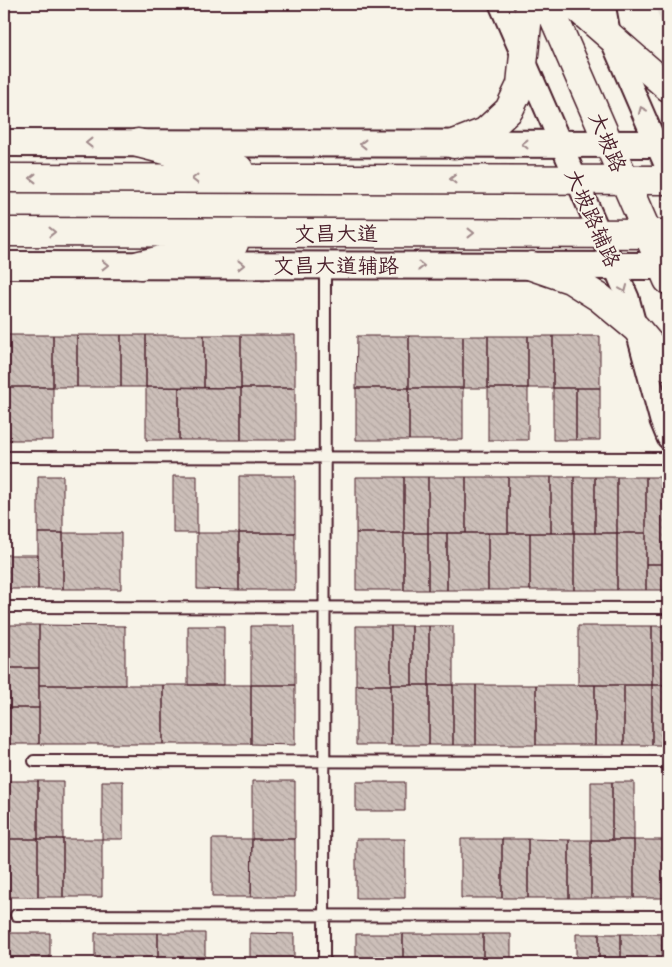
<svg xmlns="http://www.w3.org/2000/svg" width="672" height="967" viewBox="0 0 672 967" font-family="Itim,'LXGW WenKai TC',sans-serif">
<defs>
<pattern id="building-back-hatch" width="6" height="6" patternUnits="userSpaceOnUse" patternTransform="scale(1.25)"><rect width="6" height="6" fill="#ccbfb9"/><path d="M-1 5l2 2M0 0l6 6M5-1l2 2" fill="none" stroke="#b1a49f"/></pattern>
</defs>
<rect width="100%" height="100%" fill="#f7f3e8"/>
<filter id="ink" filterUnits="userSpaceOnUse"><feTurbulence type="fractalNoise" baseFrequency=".02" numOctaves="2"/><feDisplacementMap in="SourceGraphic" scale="10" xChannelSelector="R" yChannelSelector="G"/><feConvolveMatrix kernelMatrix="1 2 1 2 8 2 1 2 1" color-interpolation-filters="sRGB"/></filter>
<g filter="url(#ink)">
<path fill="#eae3da" d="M654,4H668V40Z"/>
<path fill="url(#building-back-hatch)" stroke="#4a1f2b" d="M4,335H53V387H4Z
M53,335H77V387H53Z
M77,335H121V387H77Z
M121,335H146V387H121Z
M146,335H204V388L146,387Z
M204,335H241V388H204Z
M241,335H295V388H241Z
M357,336H409V388H356Z
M409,336H463V388H409Z
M463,336H488V388H463Z
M488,336H528V388H488Z
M528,336H553V388H528Z
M553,336H600V388H553Z
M4,387H53V440H4Z
M146,387H179V440H146Z
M179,387L241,388V440H179Z
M241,388H295V440H241Z
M356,388H409V440H356Z
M409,388H463V440H409Z
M488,388H528V440H488Z
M553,388H576V440H553Z
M576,388H600V440H576Z
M38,476H63V533H38Z
M173,476H197V533H173Z
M239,476H295V533H239Z
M356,477H404V533H356Z
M404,477H428V533H404Z
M428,477H466V533H428Z
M466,477H508V533H466Z
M508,477H551V533H508Z
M551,477H574V533H551Z
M574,477H595V533H574Z
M595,477H617V533H595Z
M617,477H646V533H617Z
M646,477H662L668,492V564H646Z
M38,533H63V589H38Z
M63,533H121V589H63Z
M197,533H239V590L197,589Z
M239,533H295V590H239Z
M356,533H404V590H356Z
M404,533H428V590H404Z
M428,533H447V590H428Z
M447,533H488V590H447Z
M488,533H530V590H488Z
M530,533H574V590H530Z
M574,533H617V590H574Z
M617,533H646V590H617Z
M4,555H38V589H4Z
M646,564H668V590H646Z
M4,625H39V668H4Z
M39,625L125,626V685H39Z
M188,626H224V685H188Z
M251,626H295V685H251Z
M356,626H391V685H356Z
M391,626H412V685H391Z
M412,626H429V685H412Z
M429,626H453V685H429Z
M578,626H652V685H578Z
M652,626H668V685H652Z
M4,668H39V708H4Z
M39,685H163V744H39Z
M163,685H251V744H163Z
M251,685H295V745L251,744Z
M356,685H391V745H356Z
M391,685H429V745H391Z
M429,685H453V745H429Z
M453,685H476V745H453Z
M476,685H536V745H476Z
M536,685H595V745H536Z
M595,685H624V745H595Z
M624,685H652V745H624Z
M652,685H668V745H652Z
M4,708H39V744H4Z
M4,781H38V839H4Z
M38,781H63V839H38Z
M102,781H123V839H102Z
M252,781H295V839H252Z
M356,782H405V811H356Z
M591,782H612V840H591Z
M612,782H634V840H612Z
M4,839H38V897H4Z
M38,839H63V897H38Z
M63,839H102V897H63Z
M212,839H252L251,897H212Z
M252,839H295V897H251Z
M356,839H405V898H356Z
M461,839H502V898H461Z
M502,839H528V898H502Z
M528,839L569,840V898H528Z
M569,840H591V898H569Z
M591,840H634V898H591Z
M634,840H668V898H634Z
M4,933H50V963H4Z
M95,933H158V963H95Z
M158,933H205V963H158Z
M250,933L294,934V963H250Z
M356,934H403V960H356Z
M403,934H483V963H403Z
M483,934H511V963H483Z
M576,934H599V963H576Z
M599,934H621V963H599Z
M621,934H662V963H621Z
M662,934H668V963H662Z"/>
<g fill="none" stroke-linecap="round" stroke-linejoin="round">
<defs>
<path id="service" d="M4,457L668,458
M4,607L668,608
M34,761L668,762
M16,915L668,916
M324,963L325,266"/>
<path id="minor" d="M500,4L628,298L661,421L668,438
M604,4L610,37L668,171"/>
<path id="tertiary" d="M4,143L668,144
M4,265L668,266"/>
<path id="secondary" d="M548,4L668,280
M573,4L668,87
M454,144L485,132L509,110L521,85L529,4
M532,266L570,279L600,298L636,328L668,366"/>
<path id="primary" d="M138,143L239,169
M4,178L668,180
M4,232L668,234
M140,265L234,244"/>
</defs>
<use href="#service" stroke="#4a1f2b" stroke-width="14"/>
<use href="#minor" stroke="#4a1f2b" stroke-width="25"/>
<use href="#tertiary" stroke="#4a1f2b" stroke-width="30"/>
<use href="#secondary" stroke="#4a1f2b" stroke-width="31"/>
<use href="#primary" stroke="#4a1f2b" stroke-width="31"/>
<use href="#service" stroke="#f7f3e8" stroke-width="10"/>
<use href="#minor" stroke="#f7f3e8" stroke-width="21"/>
<use href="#tertiary" stroke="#f7f3e8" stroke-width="26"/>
<use href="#secondary" stroke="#f7f3e8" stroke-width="28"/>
<use href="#primary" stroke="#f7f3e8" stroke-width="28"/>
</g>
<defs><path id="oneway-chevron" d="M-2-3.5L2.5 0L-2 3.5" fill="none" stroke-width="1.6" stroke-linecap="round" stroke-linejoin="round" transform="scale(1.25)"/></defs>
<g stroke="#a0898a">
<use href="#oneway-chevron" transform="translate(642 110) rotate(-113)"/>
<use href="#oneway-chevron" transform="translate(89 143) rotate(-180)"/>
<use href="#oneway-chevron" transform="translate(363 144) rotate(-180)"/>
<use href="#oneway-chevron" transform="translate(525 144) rotate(-180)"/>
<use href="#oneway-chevron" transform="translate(33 178) rotate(-180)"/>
<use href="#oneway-chevron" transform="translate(195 179) rotate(-180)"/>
<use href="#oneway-chevron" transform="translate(453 179) rotate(-180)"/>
<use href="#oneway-chevron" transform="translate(52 232)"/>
<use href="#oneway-chevron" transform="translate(471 233)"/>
<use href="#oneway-chevron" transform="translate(105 265)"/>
<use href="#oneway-chevron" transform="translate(241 265)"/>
<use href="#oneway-chevron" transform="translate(421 266)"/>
<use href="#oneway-chevron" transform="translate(624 289) rotate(67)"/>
</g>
</g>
<g text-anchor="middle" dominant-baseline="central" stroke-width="4" stroke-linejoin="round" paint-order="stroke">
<g font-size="21" fill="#4a1f2b" stroke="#f7f3e8">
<text transform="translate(608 142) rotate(67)">大坡路</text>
<text transform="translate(593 218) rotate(66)">大坡路辅路</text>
<text x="336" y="233">文昌大道</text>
<text x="336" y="265">文昌大道辅路</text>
</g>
</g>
<rect width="672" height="967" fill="none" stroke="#f7f3e8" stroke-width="20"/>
<rect x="10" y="10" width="652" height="947" fill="none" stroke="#4a1f2b" stroke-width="2" filter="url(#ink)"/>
</svg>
